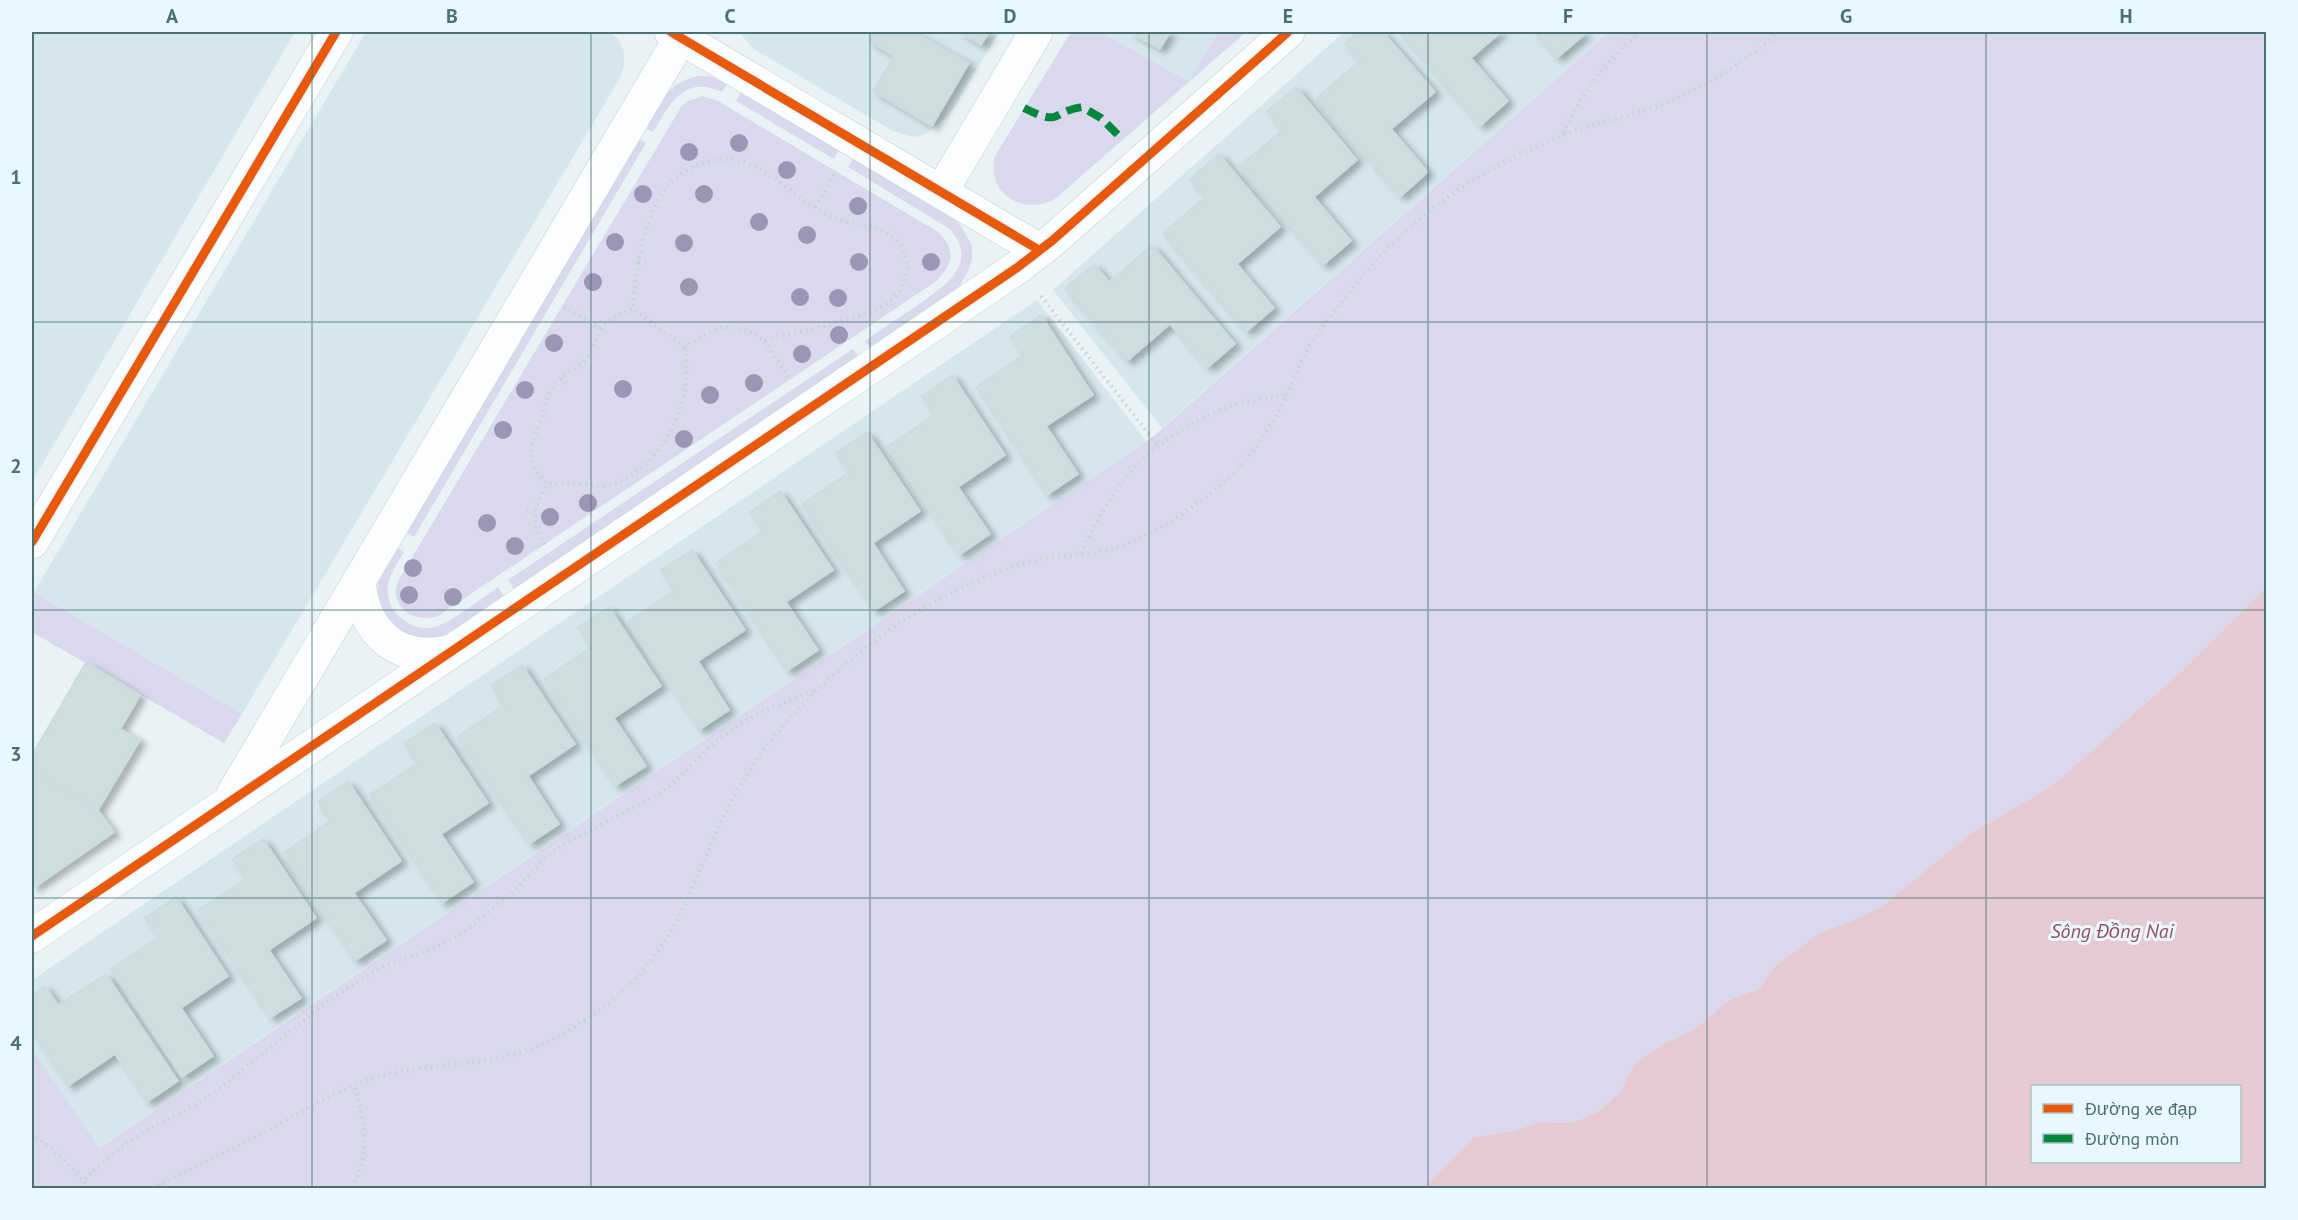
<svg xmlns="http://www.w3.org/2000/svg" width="2298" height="1220" viewBox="0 0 2298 1220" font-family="'PT Sans',sans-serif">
<defs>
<filter id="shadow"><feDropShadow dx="6" dy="4" stdDeviation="3" flood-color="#0004"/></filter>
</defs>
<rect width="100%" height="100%" fill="#e9f2f5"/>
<path fill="#d5e7ed" d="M32,32H295L32,482Z
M366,32H610L618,39L624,51V66L620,78L242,714L34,592Z
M739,32H999L950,114L926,134L916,137L905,135L891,130L754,49Z
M1101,32H1219L1190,81Z
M1344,32H1609L1162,428L1053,290Z
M1037,300L1146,441L98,1148L32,1048V980Z"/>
<path fill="#d9d8ed" d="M1071,32H1101L1189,81L1219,32H1246L1055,199C1024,216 985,194 995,156Z
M1609,32H2266V588L2184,669L2053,785L1969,835L1881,907L1849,922L1819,933L1774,967L1759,989L1729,1000L1698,1027L1663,1044L1634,1064L1621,1091L1599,1111L1572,1123L1539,1122L1513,1131L1474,1137L1423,1188H32V1048L99,1148L1154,436Z
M700,76L713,77L727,84L722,92C683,75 671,103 653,132L644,127C659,103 670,80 700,76Z
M741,92L839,150L834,159L736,101Z
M703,96L718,101L938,232C957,249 953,266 935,282L438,616C414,624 389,608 398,581L681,107L688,101Z
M637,138L646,143L414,537L404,531Z
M854,158L946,212L960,224L972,246V259L968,271L957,290L871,349L865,341C881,329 898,318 915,307C942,288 981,265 950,229L848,167Z
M853,349L859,357L514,589L508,580Z
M395,546L404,552C398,562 390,573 388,585C384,611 410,633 435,627C452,622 482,598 498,587L504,596L447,634C419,644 398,635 384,611C379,602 376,594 378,584C380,571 389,558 395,546Z
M32,591L242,714L224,743L32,632Z"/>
<path fill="#e5cad1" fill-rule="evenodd" d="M2266,588V1188H1423L1474,1137L1513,1131L1539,1122L1572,1123L1599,1111L1621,1091L1634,1064L1663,1044L1698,1027L1729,1000L1759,989L1774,967L1819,933L1849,922L1881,907L1969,835L2053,785L2184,669ZM2032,1086H2240V1162H2032Z"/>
<path fill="#ceddde" stroke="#cbdcde" stroke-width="1.5" filter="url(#shadow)" d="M874,32H914L969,63L932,126L873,91L894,56L869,41Z
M959,32H989L981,45Z
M1129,32H1170L1160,49Z
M1358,32H1383L1435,92L1391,129L1428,172L1400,197L1316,98L1360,61L1344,43Z
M1400,32H1501L1471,58L1508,101L1480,126Z
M1534,32H1583L1585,34L1557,58Z
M1296,87L1357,160L1314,197L1351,241L1323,265L1239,166L1283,130L1267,111Z
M1219,154L1280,227L1237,264L1274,308L1246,332L1163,233L1206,196L1190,179Z
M1152,245L1235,344L1207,368L1170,324L1127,361L1065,288L1094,264L1109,282Z
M1041,315L1093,395L1046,426L1078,474L1047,495L976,387L1023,355L1010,336Z
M952,375L1005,455L958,487L990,534L959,555L887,447L934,415L922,396Z
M867,432L920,511L873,543L904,591L874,611L802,504L849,472L836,453Z
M780,491L833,570L786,602L818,650L787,671L716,563L763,531L750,512Z
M692,550L745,630L698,661L729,710L699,730L627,622L674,591L661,570Z
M609,607L661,686L614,718L646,766L615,786L544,679L591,647L578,627Z
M86,662L140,695L120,729L140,740L98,810L32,771V755Z
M522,665L575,744L528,776L559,824L529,844L457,737L504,705L491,685Z
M435,723L488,803L441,834L473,882L442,903L370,795L417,763L404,743Z
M32,771L98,810L114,832L32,889Z
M348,781L401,861L354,893L386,940L355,961L283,853L330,821L318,802Z
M263,839L316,918L269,950L301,998L270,1018L198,910L246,879L232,859Z
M176,897L228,976L181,1008L213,1056L182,1077L111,969L158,937L145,918Z
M106,974L178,1081L147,1102L115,1054L68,1086L32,1032V995L45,986L58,1005Z"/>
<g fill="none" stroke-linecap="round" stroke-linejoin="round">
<defs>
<path id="street" d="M671,32L1039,250
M941,192L1036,32
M32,542L336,32
M359,580C363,633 398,664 451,651
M233,794L684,32
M32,936L1018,267L1053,240L1288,32"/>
</defs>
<use href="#street" stroke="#c5cfd1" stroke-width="34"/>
<path stroke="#c7d3d3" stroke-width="4" stroke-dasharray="1.5 4.5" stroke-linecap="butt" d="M1640,32C1606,59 1580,96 1562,135C1603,121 1648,112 1688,93C1721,77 1751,56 1779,32
M815,207L836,172
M639,261L646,263
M1041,296L1159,447
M564,306L600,328L614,317L633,309C635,272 644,213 669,184C679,173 693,166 708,162C721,158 734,158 747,163C774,174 800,201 827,215C848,226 872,222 891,236C901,243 907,254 907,267C906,278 901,292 892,299C867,321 798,330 764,341C732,318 715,327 685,347L633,309
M600,328C597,338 594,349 587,357C578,368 564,373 555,384C547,395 546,406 542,418C530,449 522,456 547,484C556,483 565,483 575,483C587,484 600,488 612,484C652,473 678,427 685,389C687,375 686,361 685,347
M764,341L789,377
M561,378L566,383
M527,511H535
M545,544C529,519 533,509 547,484
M1080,553C1092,530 1104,507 1120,485C1146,450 1190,420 1232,406C1250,400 1268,398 1286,395
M32,1133L63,1159L83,1181
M160,1184L165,1188
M88,1188L83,1181C103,1162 125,1143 149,1129C170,1117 191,1108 211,1095L333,997L382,967L437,947L464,932L515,890L542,861L563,844L647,801L672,784L714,743L740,724L770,708L813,691
M152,1188C185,1171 219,1157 252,1139C289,1119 327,1094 367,1080C410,1065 459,1067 503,1057C548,1047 590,1020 623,990C676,944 692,885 720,824C755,746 819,680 888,631C925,604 993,569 1038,560C1056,556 1075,556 1093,553C1136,546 1181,517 1215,490C1247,464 1269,432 1287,395C1294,378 1301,361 1310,345C1320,329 1332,315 1343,300C1404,221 1469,174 1562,135
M352,1188C372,1147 364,1129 355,1086"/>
<use href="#street" stroke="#fcfdfe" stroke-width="33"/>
<path stroke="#00873e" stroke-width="8" stroke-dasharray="15 8" stroke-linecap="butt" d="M1024,108C1062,127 1050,112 1082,107L1101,118L1123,140"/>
<defs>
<path id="cycleway" d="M671,32L1039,250
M32,542L336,32
M32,936L1018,267L1053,240L1288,32"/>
</defs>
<use href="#cycleway" stroke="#e9f8fe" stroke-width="13"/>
<use href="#cycleway" stroke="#e8590c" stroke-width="9"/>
</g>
<g fill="#9d95b5">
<circle cx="739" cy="143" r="9"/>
<circle cx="689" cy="152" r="9"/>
<circle cx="787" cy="170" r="9"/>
<circle cx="643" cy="194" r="9"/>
<circle cx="704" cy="194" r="9"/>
<circle cx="858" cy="206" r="9"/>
<circle cx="759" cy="222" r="9"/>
<circle cx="807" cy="235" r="9"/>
<circle cx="615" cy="242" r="9"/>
<circle cx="684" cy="243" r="9"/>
<circle cx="859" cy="262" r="9"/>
<circle cx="931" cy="262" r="9"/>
<circle cx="593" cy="282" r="9"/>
<circle cx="689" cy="287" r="9"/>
<circle cx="800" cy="297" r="9"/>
<circle cx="838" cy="298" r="9"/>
<circle cx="839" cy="335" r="9"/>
<circle cx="554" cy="343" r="9"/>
<circle cx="802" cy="354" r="9"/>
<circle cx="754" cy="383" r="9"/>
<circle cx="623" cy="389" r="9"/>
<circle cx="525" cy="390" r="9"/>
<circle cx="710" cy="395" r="9"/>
<circle cx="503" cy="430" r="9"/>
<circle cx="684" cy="439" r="9"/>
<circle cx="588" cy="503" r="9"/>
<circle cx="550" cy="517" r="9"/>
<circle cx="487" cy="523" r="9"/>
<circle cx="515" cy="546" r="9"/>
<circle cx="413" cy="568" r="9"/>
<circle cx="409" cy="595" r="9"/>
<circle cx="453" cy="597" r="9"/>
</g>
<path fill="none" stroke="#4b7071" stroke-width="1.5" stroke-opacity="0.55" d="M312,32V1188M591,32V1188M870,32V1188M1149,32V1188M1428,32V1188M1707,32V1188M1986,32V1188M32,322H2266M32,610H2266M32,898H2266"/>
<g text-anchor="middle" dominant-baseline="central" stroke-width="6" stroke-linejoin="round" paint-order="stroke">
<g font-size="20" font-style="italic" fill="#974f5b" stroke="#e9f8fe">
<text x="2112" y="931">Sông Đồng Nai</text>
</g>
</g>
<rect width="2298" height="1220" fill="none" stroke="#e9f8fe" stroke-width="66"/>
<rect x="2031" y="1085" width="210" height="78" fill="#e9f8fe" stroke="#aac2c6" stroke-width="1.5"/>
<rect x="2043" y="1104" width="30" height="9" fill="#e8590c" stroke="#aac2c6" stroke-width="1.5"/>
<text x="2085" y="1115" font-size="18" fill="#4b7071">Đường xe đạp</text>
<rect x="2043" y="1134" width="30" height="9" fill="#00873e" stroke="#aac2c6" stroke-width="1.5"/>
<text x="2085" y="1145" font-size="18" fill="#4b7071">Đường mòn</text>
<rect x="33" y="33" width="2232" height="1154" fill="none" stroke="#4b7071" stroke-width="2"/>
<g font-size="20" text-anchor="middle" font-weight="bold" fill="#4b7071">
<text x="172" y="23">A</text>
<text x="452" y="23">B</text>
<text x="730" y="23">C</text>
<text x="1010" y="23">D</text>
<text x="1288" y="23">E</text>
<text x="1568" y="23">F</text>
<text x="1846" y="23">G</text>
<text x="2126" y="23">H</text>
<text x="16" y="184">1</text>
<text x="16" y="473">2</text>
<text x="16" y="761">3</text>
<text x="16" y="1050">4</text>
</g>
</svg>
